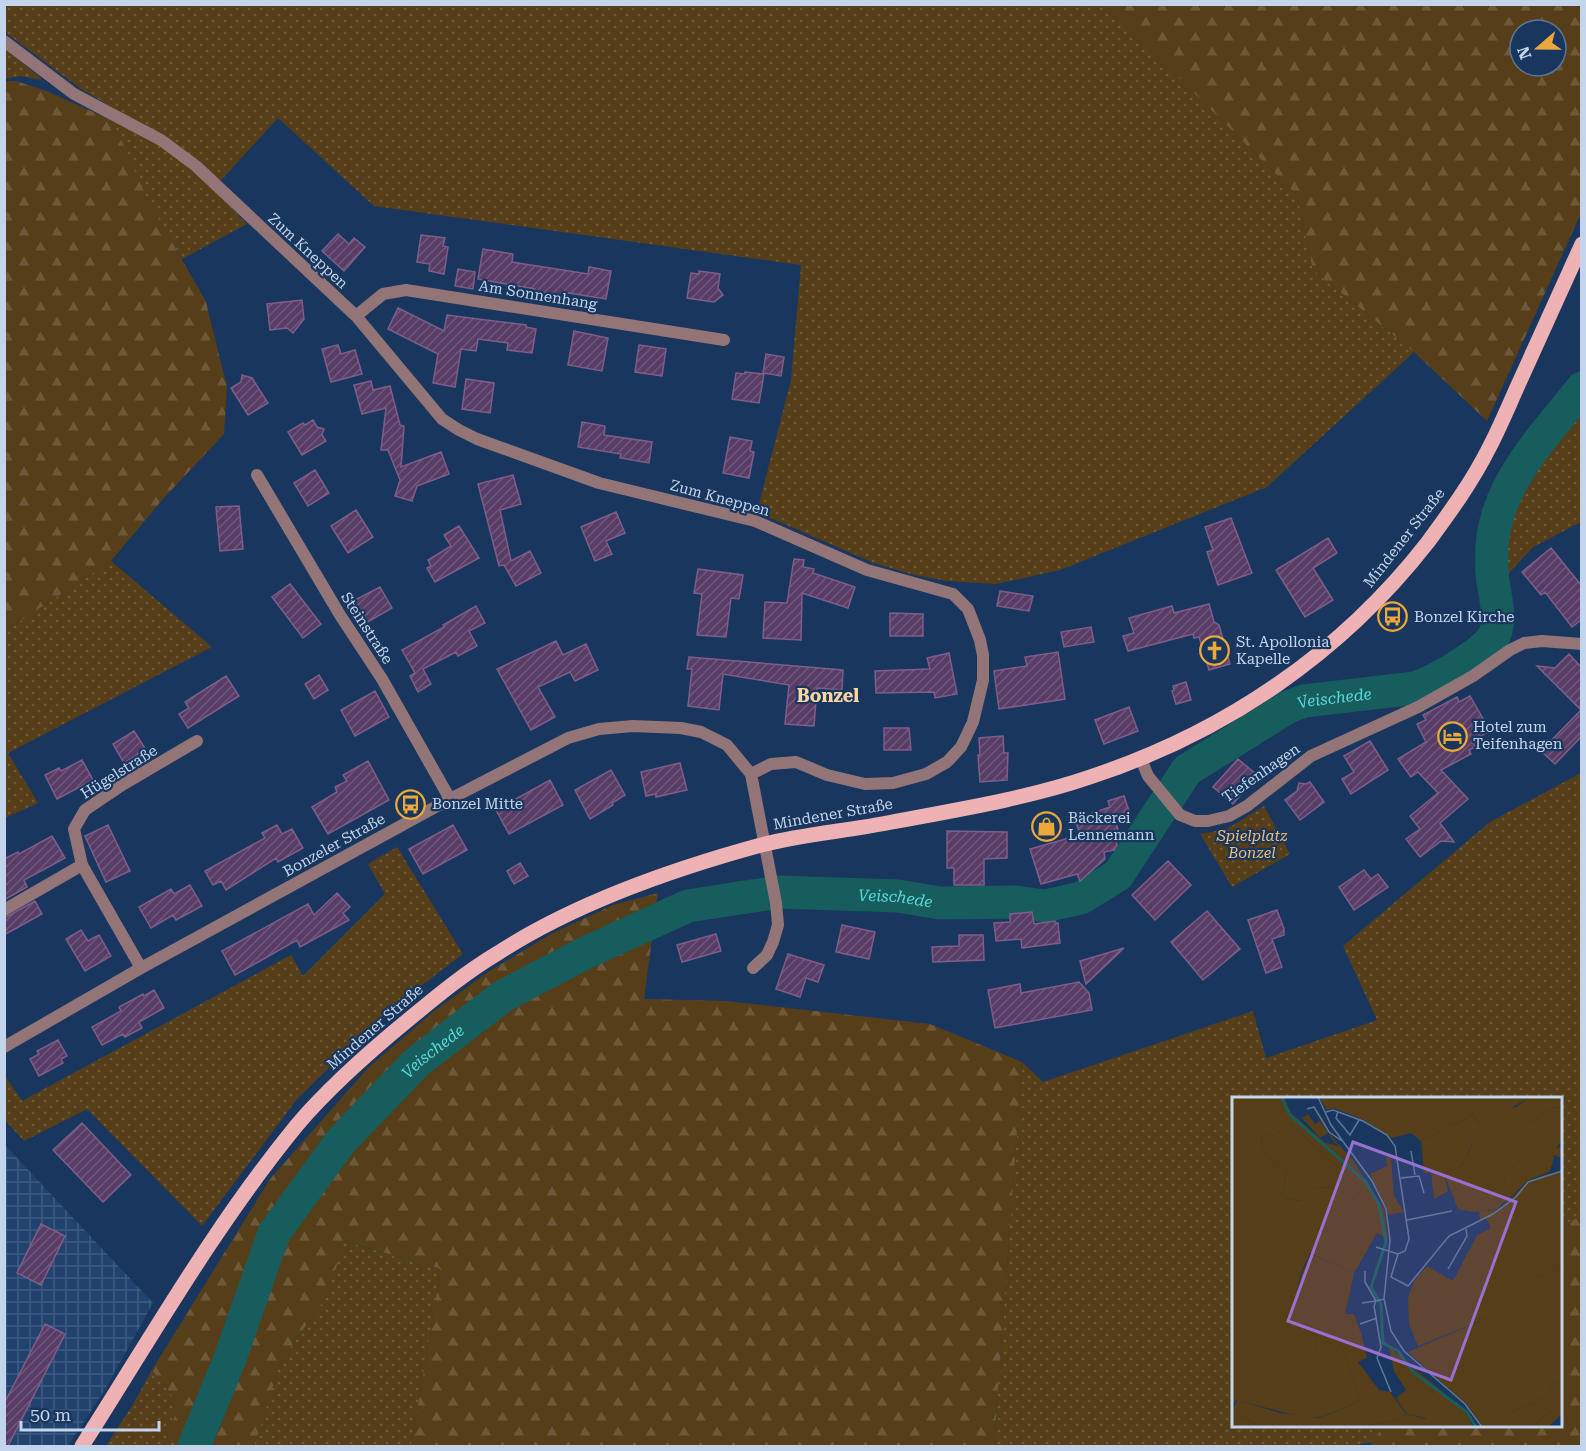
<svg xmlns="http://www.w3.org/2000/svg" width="1586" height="1451" viewBox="0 0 1586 1451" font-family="'Roboto Serif',serif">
<defs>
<pattern id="industrial-grid" width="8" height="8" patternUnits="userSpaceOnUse" patternTransform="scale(1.5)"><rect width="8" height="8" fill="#20426d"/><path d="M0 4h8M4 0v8" fill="none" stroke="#3f5c82"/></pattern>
<pattern id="grass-dots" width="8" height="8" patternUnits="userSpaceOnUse" patternTransform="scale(1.5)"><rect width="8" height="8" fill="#563e18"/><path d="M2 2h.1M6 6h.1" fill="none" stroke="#6d593a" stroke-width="1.8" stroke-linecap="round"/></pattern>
<pattern id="forest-firs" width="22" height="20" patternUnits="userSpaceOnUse" patternTransform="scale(1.5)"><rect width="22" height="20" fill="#563e18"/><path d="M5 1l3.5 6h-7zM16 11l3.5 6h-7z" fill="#6d593a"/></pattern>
<pattern id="building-hatch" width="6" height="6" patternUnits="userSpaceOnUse" patternTransform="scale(1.5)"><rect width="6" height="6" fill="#593c65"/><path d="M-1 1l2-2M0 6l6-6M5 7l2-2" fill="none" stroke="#6f577b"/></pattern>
</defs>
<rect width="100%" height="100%" fill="#19375e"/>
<path fill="url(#industrial-grid)" d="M4,1144L153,1303L106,1388L68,1446H5Z"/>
<path fill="url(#grass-dots)" d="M4,5H1105L1297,195L1313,270L1414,352L1267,487L1060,570L996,584L947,581L914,575L874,563L757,512L791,380L801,265L374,206L278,118L213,189L247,224L182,259C157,215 118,156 110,106L81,89L5,32Z
M4,48L41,78V80L20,76L5,79Z
M1581,393V522L1533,547L1506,576L1498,533L1544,439Z
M111,561L212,647L8,753L38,803L5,818V631Z
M1581,773V1216L1561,1226L1560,1098H1234V1426H1383L1373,1442L1348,1446H994L1022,1062L1043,1082L1253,1011L1266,1058L1377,1020L1343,946L1490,822Z
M1264,806L1290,854L1232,887L1200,834L1227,829Z
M397,847L463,954L384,1014L297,1099L202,1226L87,1109L24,1141L5,1120V1076L22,1101L291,955L303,976L385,894L368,864Z
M343,1241L441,1269L411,1446H254L281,1361L328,1294Z
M152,1370L179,1405L164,1446H106L132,1406Z"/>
<path fill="url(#forest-firs)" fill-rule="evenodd" d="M1105,5H1581V213L1487,421L1414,352L1313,270L1297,195ZM1520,30H1556V66H1520Z
M9,81H16L49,92L113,121L147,198L206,302L227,387L224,434L163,499L111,561L5,631L4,83Z
M658,893L644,999L726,1001L930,1024L1022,1062L994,1446H411L441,1269L344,1241L328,1294L281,1361L254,1446H164L179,1405L152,1370L270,1179L368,1068L434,1011L488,972L551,934L613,905Z
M1581,1216V1446H1370L1383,1426H1560L1561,1226Z"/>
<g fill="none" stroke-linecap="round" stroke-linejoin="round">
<path stroke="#175d5d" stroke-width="33" id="s1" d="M194,1446L229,1361L274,1233L341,1141L417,1062L503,996L587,952L688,906L779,892L898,896L940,903L1015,902L1045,906L1081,898L1118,875L1187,770L1288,707L1304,701L1415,688C1433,682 1448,673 1463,663C1474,655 1487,648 1494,636C1503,618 1493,591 1492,572C1491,555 1492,534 1497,518C1511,468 1551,428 1582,388"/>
</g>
<path fill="url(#building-hatch)" stroke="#7d5e8a" stroke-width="1.5" d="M338,234L349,244L354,238L365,247L344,271L322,251Z
M421,235L445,238L443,246L448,247L444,274L429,271L430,264L417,262Z
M483,249L513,254L512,262L588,274L589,267L611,271L606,299L562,292V295L535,291V289L478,279Z
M458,269L475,272L473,289L455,286Z
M699,271L720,274L718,288L723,295L714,302L687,298L691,273L699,274Z
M302,300L304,319L293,333L287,328L270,330L267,304Z
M398,308L444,331L447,315L526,325V327L536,329L532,353L507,350L508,343L478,339L476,351L461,349L455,387L433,383L438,354L388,329Z
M574,331L608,338L602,371L568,365Z
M338,345L341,354L355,350L362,374L331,382L322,349Z
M639,345L666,349L662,376L635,372Z
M766,354L784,357L781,376L763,373Z
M745,372L764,374L759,403L732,399L736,373L745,374Z
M242,375L252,378L268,403L248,415L231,388L241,382Z
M466,379L494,383L490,413L462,409Z
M371,381L373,390L390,386L400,425L404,426L401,467L441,452L449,474L417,486L412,501L395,496L400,480L388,450H381L386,408L362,414L354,385Z
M313,420L317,427L324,429L322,435L326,441L302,455L288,432L303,423L305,425Z
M582,422L605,426L604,435L652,442L649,463L620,458L621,454L578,447Z
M730,437L752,441L750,451L754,452L749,478L723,473Z
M315,470L329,493L308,506L294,483Z
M513,475L521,504L500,510L511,561L530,551L541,573L516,586L504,565L499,566L478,484Z
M239,506L243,549L220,551L216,507Z
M356,510L373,537L348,553L331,526Z
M616,512L625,533L606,541L612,554L595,561L581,527Z
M1231,518L1252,573L1218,585L1207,552L1213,550L1205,527Z
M459,526L479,558L435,582L427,568L431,566L428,560L451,546L444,535Z
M1328,538L1337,553L1313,568L1333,600L1305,617L1276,570Z
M1551,548L1581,585V620L1572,627L1545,592L1541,595L1522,572Z
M794,559L804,560L803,567L814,569L813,573L855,587L848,608L802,593L801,640L763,638L765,602L787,603Z
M698,569L743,575L739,599L731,598L726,637L697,635L702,594L694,593Z
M290,584L321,624L303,638L272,597Z
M380,587L392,608L366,623L353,601Z
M1000,591L1033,596L1029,611L997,606Z
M1209,604L1214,622L1219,625L1230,664L1209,670L1199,637L1194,638L1193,634L1128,651L1123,636L1134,633L1129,618L1172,606L1174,613Z
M476,606L485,623L469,631L477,646L458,656L456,652L423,669L431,684L418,692L410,676L415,673L402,650L444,627L443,625Z
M890,613L923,614V636H890Z
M1091,627L1094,642L1064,647L1061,632Z
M556,641L563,655L586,644L598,670L575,681L570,672L538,687L555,717L531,730L497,669Z
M1058,652L1065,699L999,709L994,671L1027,666L1025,657Z
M949,653L957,694L935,698L934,692L876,693L875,671L930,669L927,658Z
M1569,654L1581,667V737L1555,764L1541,751L1581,710L1537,666L1555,668Z
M689,657L843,670L842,690L817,688L814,726L785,724L789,685L723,674L719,710L688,706L692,669H687Z
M319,675L328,690L314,699L305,684Z
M226,676L239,696L188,728L179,714L189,708L185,702Z
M1186,682L1191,700L1176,704L1172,691L1174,690L1173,686Z
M375,691L389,717L355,736L341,710Z
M1470,696L1490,731L1472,741L1475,747L1469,750L1471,754L1441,770L1468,799L1440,823L1454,842L1441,841L1420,857L1406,839L1420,829L1410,816L1438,793L1418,772L1411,777L1398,759L1426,742L1417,724L1426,720L1423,715L1457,697L1459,702Z
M1129,707L1138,731L1104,744L1095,720Z
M884,728H909L911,750H884Z
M134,731L146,750L124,763L113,744Z
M1003,736L1004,753H1008L1007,780L980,782L978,755H980L979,738Z
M1370,741L1388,770L1351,794L1342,779L1354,772L1344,756Z
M1238,759L1257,775L1233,804L1213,787Z
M82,760L93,780L57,799L45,775L59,768L61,771Z
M368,761L389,800L328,834L312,807L337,792L335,787L347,781L343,775Z
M680,763L687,790L656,797V794L646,796L641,772Z
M611,770L625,795L612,803L613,805L590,819L575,790Z
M550,780L563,805L509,834L496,810Z
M1310,782L1324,802L1300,820L1285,800L1297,791L1299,783L1306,784Z
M1124,796L1130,814L1115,819L1120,837L1116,840L1117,845L1114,850L1104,852L1105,859L1080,881L1077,874L1041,884L1030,849L1080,835L1075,819L1110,807L1108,801Z
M108,825L130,871L106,882L85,836Z
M277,825L282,834L292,829L303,848L278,862L276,858L226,890L221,881L213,885L205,871L265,838L262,833Z
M453,825L467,850L423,874L409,849Z
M947,831L1007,832V858L984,859V885H954V868H947Z
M52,836L65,858L24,880L27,887L4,900V859L18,852L19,854Z
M1168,861L1191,885L1155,920L1132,895Z
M520,863L528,876L514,884L507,871Z
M1364,870L1371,879L1378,874L1388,887L1354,910L1339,887Z
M190,885L202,906L176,920L173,915L151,928L139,907L171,889L174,894Z
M337,893L350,907L343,913L349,920L300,947L297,940L235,975L222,951L308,904L314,915Z
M35,901L42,914L4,935V918Z
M1277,910L1284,929V935L1272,939L1282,967L1266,973L1248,920Z
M1207,911L1240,949L1203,980L1171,942Z
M1032,912L1034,924L1055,921V923H1058L1060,943L1022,948L1021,939L996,941L994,923L1010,922V914Z
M842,925L875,932L869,959L836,952Z
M81,930L88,941L99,935L111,956L85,971L66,939Z
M716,934L721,951L682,962L677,945Z
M959,935H983L984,960L933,962L932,947L959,946Z
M1124,948L1086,984L1080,961Z
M788,954L824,965L818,982L806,978L800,997L776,989Z
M1079,982L1089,993L1092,1010L995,1028L988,990L1020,984L1021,993Z
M154,990L164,1008L139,1022L142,1028L125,1037L123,1034L102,1045L92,1027L121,1011L119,1007L143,994L144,996Z
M58,1040L67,1056L61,1059L63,1063L39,1076L30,1059L39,1054L37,1051Z
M82,1123L131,1175L103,1202L53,1150Z
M41,1224L65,1236L41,1285L17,1273Z
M45,1324L65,1334L8,1446H4V1404Z"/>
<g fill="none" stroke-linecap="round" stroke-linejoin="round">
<path stroke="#937577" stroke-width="12" d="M4,41L74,94L161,140L196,166L356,316L442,419L459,430L477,439L599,483L755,521L867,570L953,594L968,609L980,640L983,655V680L973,722L961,747L947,762L926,774L893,783L865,784L827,775L796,762L771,764L751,774
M356,316L383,294L406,290L724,340
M257,475L340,615L382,679L450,799
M1141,759L1148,776L1180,815L1195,821H1208L1229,816L1247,806L1311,756L1418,707L1473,676L1510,650L1524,643L1542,641L1582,644
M4,910L82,865
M141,968L82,865L74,829L85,810L122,785L197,741
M4,1047L141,968L450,799L568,738L599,729L633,726L681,728L701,732L727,745L751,774L776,903L778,925L773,942L767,955L753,968"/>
<path stroke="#eeb2b5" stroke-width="15" d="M82,1446C151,1338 215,1225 297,1125C330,1086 369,1052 408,1020C437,996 466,972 498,953C575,903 673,869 761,845C803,834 848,831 892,822C956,810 1029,798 1090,777C1224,733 1341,654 1428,542C1450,512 1472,482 1489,448C1500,427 1509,405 1519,383C1540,337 1561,290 1582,244"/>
</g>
<defs>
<symbol id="bus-ring" viewBox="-11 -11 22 22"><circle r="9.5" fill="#19375e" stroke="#eca93a" stroke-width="1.5"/><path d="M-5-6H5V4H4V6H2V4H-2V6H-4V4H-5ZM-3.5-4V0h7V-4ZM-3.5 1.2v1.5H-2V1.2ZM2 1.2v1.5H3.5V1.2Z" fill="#eca93a"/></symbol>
<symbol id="church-ring" viewBox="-11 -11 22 22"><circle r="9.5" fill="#19375e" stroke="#eca93a" stroke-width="1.5"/><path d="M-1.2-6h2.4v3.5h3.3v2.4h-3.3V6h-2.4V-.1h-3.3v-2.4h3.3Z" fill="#eca93a"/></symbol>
<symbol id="hotel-ring" viewBox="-11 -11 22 22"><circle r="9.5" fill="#19375e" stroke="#eca93a" stroke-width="1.5"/><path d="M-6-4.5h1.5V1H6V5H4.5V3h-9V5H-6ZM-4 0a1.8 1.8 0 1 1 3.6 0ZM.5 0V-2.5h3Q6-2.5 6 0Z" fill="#eca93a"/></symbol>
<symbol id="shop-ring" viewBox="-11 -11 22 22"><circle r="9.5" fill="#19375e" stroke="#eca93a" stroke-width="1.5"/><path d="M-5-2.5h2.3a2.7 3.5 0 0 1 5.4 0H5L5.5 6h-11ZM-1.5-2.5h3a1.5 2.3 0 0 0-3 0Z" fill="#eca93a"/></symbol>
</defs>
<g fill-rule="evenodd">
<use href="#bus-ring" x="1376" y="600" width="33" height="33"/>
<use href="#church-ring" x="1198" y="634" width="33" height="33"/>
<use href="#hotel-ring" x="1436" y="720" width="33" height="33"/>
<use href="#bus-ring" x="394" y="788" width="33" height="33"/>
<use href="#shop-ring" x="1030" y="810" width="33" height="33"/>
</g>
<g text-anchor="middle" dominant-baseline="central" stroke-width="4.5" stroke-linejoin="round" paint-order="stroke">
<g font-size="15" fill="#c3d5ec" stroke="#19375e">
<text transform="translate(308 251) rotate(43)">Zum Kneppen</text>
<text transform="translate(538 295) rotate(9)">Am Sonnenhang</text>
<text transform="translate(720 498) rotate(15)">Zum Kneppen</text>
<text transform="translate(1404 538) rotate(-52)">Mindener Straße</text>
<text transform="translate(367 628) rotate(57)">Steinstraße</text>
<text transform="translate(119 772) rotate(-32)">Hügelstraße</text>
<text transform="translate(1261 773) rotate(-35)">Tiefenhagen</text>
<text transform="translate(833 814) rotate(-10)">Mindener Straße</text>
<text transform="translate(334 845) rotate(-29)">Bonzeler Straße</text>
<text transform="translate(375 1027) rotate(-41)">Mindener Straße</text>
</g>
<g font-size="15" fill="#c3d5ec" stroke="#19375e" text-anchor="start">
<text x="1414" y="617">Bonzel Kirche</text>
<text x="1236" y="642">St. Apollonia<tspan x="1236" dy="17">Kapelle</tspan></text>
<text x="1473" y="727">Hotel zum<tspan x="1473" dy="17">Teifenhagen</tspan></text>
<text x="432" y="804">Bonzel Mitte</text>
<text x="1068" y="818">Bäckerei<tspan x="1068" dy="17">Lennemann</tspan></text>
</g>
<g font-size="15" font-style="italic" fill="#f2bd70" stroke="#19375e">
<text x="1252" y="836">Spielplatz<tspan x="1252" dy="17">Bonzel</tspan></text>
</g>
<g font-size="16" font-style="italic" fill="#58d9d9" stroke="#19375e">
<text stroke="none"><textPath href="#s1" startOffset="1497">Veischede</textPath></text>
<text stroke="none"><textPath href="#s1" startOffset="974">Veischede</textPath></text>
<text stroke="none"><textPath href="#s1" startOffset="470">Veischede</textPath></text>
</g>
<g font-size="18" font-weight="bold" fill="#fcd6a2" stroke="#19375e">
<text x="828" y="695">Bonzel</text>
</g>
</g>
<g transform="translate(1232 1097)">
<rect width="330" height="330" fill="#19375e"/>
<path d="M298,0H330V10L319,11L237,68L240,47L230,69L212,77L216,94L202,102L199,75L192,76L189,44L210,33L212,27L224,28L241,17L247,27L264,13L284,10ZM84,9L101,41L123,66L118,67L92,45L109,50L101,45ZM58,26L130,92L123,102L102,91L79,90L69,104L50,100L55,74L31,56L29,40L42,38ZM164,57L159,62L162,99L172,115L157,118L138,77L155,69L154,61ZM314,61L321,64L318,74L295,84L273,106L272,79L288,63ZM312,78L315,91L330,96V167L302,182L269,214L261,212L255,221L186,249L177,227L176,201L182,184L195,169L221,184L245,138L259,131L254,121L248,123L247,114L267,113L295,86ZM79,157L122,176L113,217H122L130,239L135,261L126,265L147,293L158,295L174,317L162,324L124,330H29L0,314L5,303L48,316L88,321L128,304L109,247L85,253L81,220L65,200L69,178ZM157,250L233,314L241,330H190L197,327L193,321L175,317L164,301L174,293L162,274ZM330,285V305L300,330H265L280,315L314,300L321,286Z" fill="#563e18"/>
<path d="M0,0H52L59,16L77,32L118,67L123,66L152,112L156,142L145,136L122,176L78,156L68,178L65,199L81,220L85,252L109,247L128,304L89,320H70L4,303L0,307ZM58,26L130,92L123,102L102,91L79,90L68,104L50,100L55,74L31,56L29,40L42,38ZM87,0H298L272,15L264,13L248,28L241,17L224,28L213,27L210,33L189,44L179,36L160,41L132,23L102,11L95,13ZM330,10V44L324,51L330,50V61L322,58L321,64L288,63L272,80L274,102L266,112L241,115L226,112L212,77L230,69L241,46L238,67L319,11ZM330,75V96L308,98L315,91L312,78ZM330,167V285L321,286L314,300L280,315L265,330H251L237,310L176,255L255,221L261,211L269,214L302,182ZM330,305V317L316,330H300ZM0,314L29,330H0ZM174,317L197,323V327L190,330H124L162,324Z" fill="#563e18" fill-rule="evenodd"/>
<path d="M76,17L83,27L88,24L96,36L88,41L70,21Z" fill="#563e18"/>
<path fill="none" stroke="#175d5d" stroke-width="3" d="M50,0L57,17L134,85L147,108L154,145L139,190L149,207L151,246L166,254L182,276L235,315L244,330"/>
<path fill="none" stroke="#5d7697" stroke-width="1.5" d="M86,0L99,28L140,84L154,112L158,143L152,202L159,234L172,254L233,307L250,330M75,12L82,10L97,35L110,44M106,14L104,21L118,38L127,23M94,15L101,13L131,24L155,38L163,49L177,142L173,154L166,157L144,150M179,54L183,78M169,81L187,79L192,96M175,123L220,114M166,157L159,180L176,189L217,139L261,117L284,100L296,85L330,74M216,172L235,139L234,132M152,202L144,204L142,209L149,250L145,261L159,295M130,206L144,204L133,185V174M128,227L145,221"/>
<path fill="#9870d1" fill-opacity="0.15" stroke="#9870d1" stroke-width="3" d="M121,45L284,105L219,283L56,224Z"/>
<rect width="330" height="330" fill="none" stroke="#c3d5ec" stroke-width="3"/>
</g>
<rect width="1586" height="1451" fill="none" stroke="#c3d5ec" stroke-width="12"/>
<g transform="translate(1538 48) rotate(250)"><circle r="28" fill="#19375e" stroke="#5d7697" stroke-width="1.5"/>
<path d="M0-4.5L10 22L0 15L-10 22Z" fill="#eca93a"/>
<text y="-9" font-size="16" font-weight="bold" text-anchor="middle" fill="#c3d5ec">N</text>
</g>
<path d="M21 1421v9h138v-9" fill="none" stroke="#c3d5ec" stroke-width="3"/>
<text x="30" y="1421" font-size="18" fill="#c3d5ec" stroke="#19375e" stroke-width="4.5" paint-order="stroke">50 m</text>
</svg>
